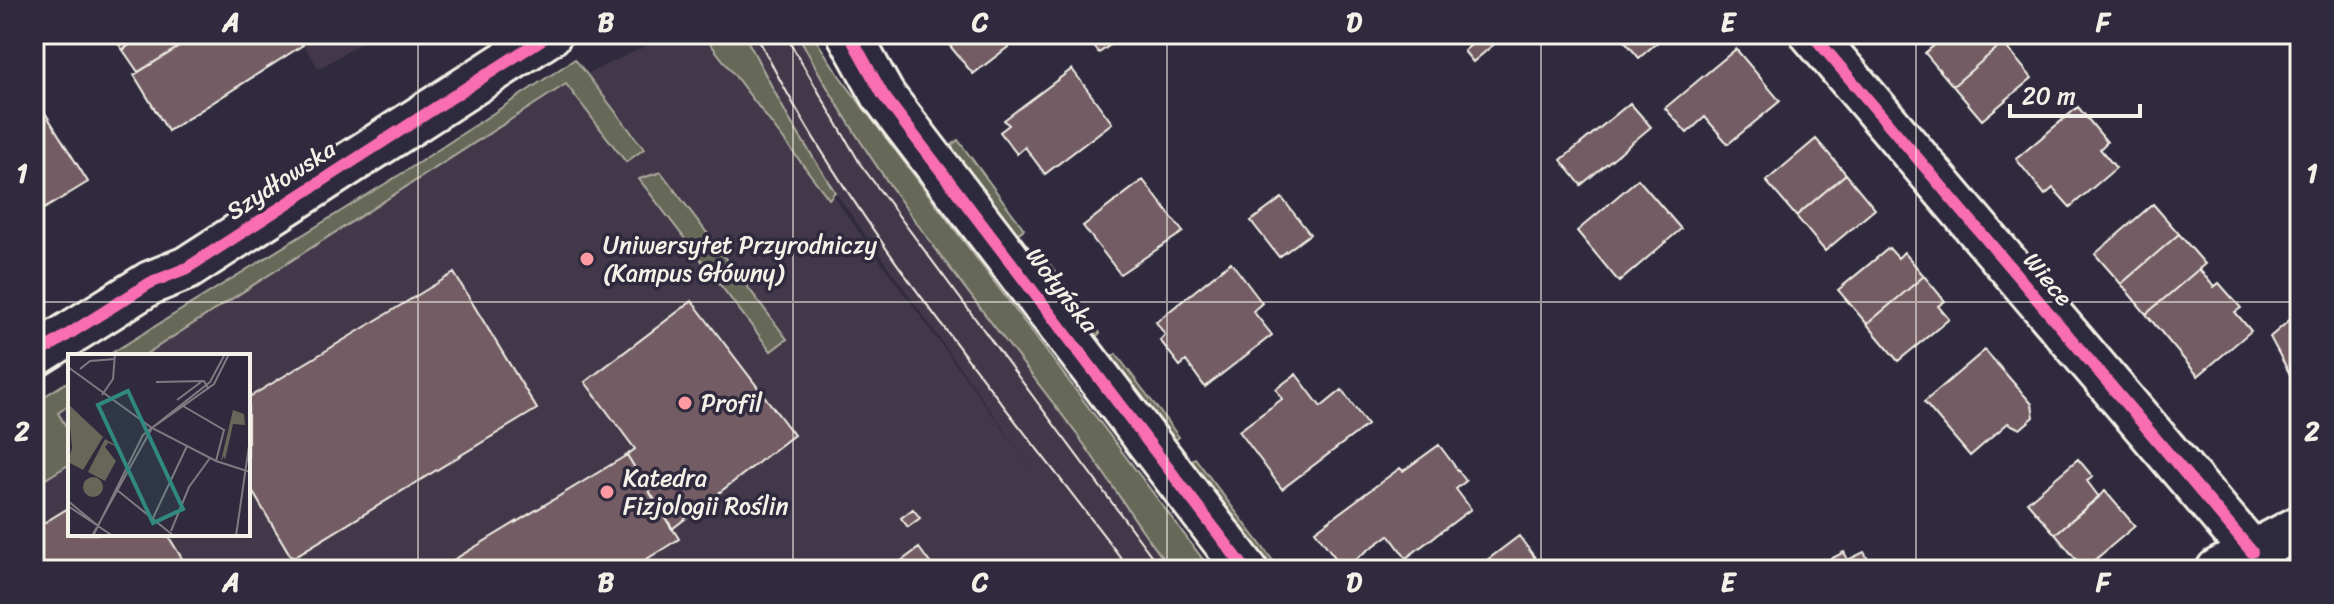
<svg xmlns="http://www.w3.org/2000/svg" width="2334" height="604" viewBox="0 0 2334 604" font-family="Sriracha,sans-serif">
<rect width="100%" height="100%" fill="#2f2a3d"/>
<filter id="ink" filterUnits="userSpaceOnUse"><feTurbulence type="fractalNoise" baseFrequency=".0125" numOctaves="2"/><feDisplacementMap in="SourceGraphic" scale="16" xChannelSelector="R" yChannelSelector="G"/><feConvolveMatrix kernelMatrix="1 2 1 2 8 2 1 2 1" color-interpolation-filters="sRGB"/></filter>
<g filter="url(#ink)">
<path fill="#433949" d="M296,34H375L319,69Z
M671,34L722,44L1038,477L835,192L789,119L744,34H798L817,71L911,218L1079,438L1172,570H34V428L70,404V534H248V356H143L566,84Z"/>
<path fill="#666758" stroke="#adaca0" stroke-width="2" d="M703,34H744L789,119L835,192L829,199Z
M798,34H812L841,78L1211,570H1172C1138,528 1110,480 1078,436C980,305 873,180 798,34Z
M575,59L644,149L626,162L566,84L143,356H107L409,169Z
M958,140L1024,229L1016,235L949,147Z
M661,172L787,339L771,351L639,179Z
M1041,252L1100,333L1093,339L1033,259Z
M1116,354L1179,437L1171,443L1109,360Z
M70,380V404L58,413L70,433V464L34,486V403Z
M1195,458L1280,570H1268L1187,463Z"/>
<path fill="#735c64" stroke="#f4f1e8" stroke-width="2" d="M111,34H143L123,50Z
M143,34H200L138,72L123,50Z
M200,34H296L303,45L168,131L134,75Z
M953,34H1025L973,74L945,40Z
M1085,34H1125L1099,53Z
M1466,34H1506L1473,62L1464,51L1473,43Z
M1619,34H1667L1639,58Z
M1948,34H1995L2003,43L1953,86L1925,53Z
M2003,43L2032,78L1982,120L1953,86Z
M1736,49L1780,101L1728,144L1705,117L1687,133L1665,108Z
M1072,69L1112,123L1045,174L1025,147L1017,154L1000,132L1009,125L1004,120Z
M34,95L88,182L34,215Z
M1630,103L1651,127L1581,185L1561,160Z
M2078,107L2107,142L2100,149L2116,168L2070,207L2053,188L2045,195L2016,159Z
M1816,139L1846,174L1796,216L1766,181Z
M1846,174L1875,209L1825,251L1796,216Z
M1638,179L1681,229L1619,282L1577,231Z
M1143,180L1183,232L1120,274L1083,226Z
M1282,198L1310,234L1279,257L1251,221Z
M2153,204L2179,234L2121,284L2095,254Z
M2179,234L2205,264L2146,314L2121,284Z
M1889,248L1898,258L1904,252L1924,276L1867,324L1838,290Z
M1231,262L1262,303L1253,311L1272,335L1205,387L1186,361L1180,366L1160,340L1165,335L1156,322Z
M2199,269L2214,287L2219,283L2241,308L2235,312L2251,331L2198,376L2146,314Z
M454,273L537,409L292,558L248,484V398Z
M1924,276L1945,301L1938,306L1949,319L1898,361L1867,324Z
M692,301L794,435L672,529L627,455L635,449L585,382Z
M2300,311V376L2293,380L2270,337Z
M1985,350L2032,404L2034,417L2020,429L2008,423L1970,456L1924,402Z
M1296,374L1321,407L1342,390L1367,425L1282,489L1239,431L1282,399L1276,389Z
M1439,445L1466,481L1456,489L1471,509L1406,558L1389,535L1343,568L1315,531L1400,468L1403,471Z
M627,455L679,539L629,570H437Z
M2078,459L2093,477L2087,481L2099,497L2055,534L2027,502Z
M2105,491L2135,526L2084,569L2055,534Z
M70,507V534H167L189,570H34V529Z
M913,509L920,518L908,527L901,518Z
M1519,536L1544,570H1474Z
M919,548L935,570H889Z
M1844,552L1848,560L1864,552L1874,570H1822L1819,565Z"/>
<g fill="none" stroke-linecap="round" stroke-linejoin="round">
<defs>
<path id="minor" d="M849,34L883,95L1246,570
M1812,34L2252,552
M34,356L150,283L187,268L550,34
M2218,570L2300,527"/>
</defs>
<use href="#minor" stroke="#f4f1e8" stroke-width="48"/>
<use href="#minor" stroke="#2f2a3d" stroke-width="42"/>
<path stroke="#f4f1e8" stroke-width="2" d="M756,34C851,226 1002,399 1130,570
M785,34L861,165L1162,570"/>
<defs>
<path id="cycleway" d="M849,34L883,95L1246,570
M1812,34L2252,552
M34,356L150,283L187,268L550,34"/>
</defs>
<use href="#cycleway" stroke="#2f2a3d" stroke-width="17"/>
<use href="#cycleway" stroke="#f96db3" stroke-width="12"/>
</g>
</g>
<path fill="none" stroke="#f4f1e8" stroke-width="2" stroke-opacity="0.55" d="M418,34V570M793,34V570M1167,34V570M1541,34V570M1916,34V570M34,302H2300"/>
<g fill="#ff9aa2" stroke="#2f2a3d" stroke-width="3">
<circle cx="587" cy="259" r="8"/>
<circle cx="685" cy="403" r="8"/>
<circle cx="607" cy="492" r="8"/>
</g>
<g text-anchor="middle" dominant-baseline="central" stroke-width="7" stroke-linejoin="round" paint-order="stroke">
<g font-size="24" fill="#f4f1e8" stroke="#2f2a3d">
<text transform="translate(281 180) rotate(-33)">Szydłowska</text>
<text transform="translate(2048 279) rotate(50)">Wiece</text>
<text transform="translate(1062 290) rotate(52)">Wołyńska</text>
</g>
<g font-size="24" fill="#f4f1e8" stroke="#2f2a3d" text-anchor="start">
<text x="603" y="245">Uniwersytet Przyrodniczy<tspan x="603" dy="28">(Kampus Główny)</tspan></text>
<text x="701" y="403">Profil</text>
<text x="623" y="478">Katedra<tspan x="623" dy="28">Fizjologii Roślin</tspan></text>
</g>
</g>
<g transform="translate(68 354)">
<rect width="182" height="182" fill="#2f2a3d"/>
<path d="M0,50L35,83L15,116L0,108L4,94ZM165,56L176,60L177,71L165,70L157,106L156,102L153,107ZM37,85L52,94L40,89L37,93L48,107L37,127L20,118ZM15 133a10 10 0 1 1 20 0a10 10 0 1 1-20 0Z" fill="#666758"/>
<path fill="none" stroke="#7e7a81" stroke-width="2" d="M0,13L84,74L148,107L182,118M12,15L22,7L47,5M88,28L136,27L140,34M34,41L45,25L47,0M109,46L133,28M115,52L156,76L148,107M49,136L106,182M0,147L29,171M0,152L45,182M85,164L119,92M103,177L121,133L142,104M24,182L84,74L146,30L161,0M25,182L75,81L142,28L157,0M168,182L182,85"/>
<path fill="#318880" fill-opacity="0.15" stroke="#318880" stroke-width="4" d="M60,37L115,155L85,169L30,51Z"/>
<rect width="182" height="182" fill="none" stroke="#f4f1e8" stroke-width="4"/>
</g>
<rect width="2334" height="604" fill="none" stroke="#2f2a3d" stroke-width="88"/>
<path d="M2010 104v12h130v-12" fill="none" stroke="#f4f1e8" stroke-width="4"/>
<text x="2022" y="104" font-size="24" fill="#f4f1e8" stroke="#2f2a3d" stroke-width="6" paint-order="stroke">20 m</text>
<rect x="44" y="44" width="2246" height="516" fill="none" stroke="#f4f1e8" stroke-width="3"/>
<g font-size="26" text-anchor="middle" font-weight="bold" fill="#f4f1e8">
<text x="231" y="31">A</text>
<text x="606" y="31">B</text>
<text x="980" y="31">C</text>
<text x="1354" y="31">D</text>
<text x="1728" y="31">E</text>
<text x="2103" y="31">F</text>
<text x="22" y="182">1</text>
<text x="2312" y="182">1</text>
<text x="22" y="440">2</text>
<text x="2312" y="440">2</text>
<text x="231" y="591">A</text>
<text x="606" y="591">B</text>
<text x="980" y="591">C</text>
<text x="1354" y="591">D</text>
<text x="1728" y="591">E</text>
<text x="2103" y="591">F</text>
</g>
</svg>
